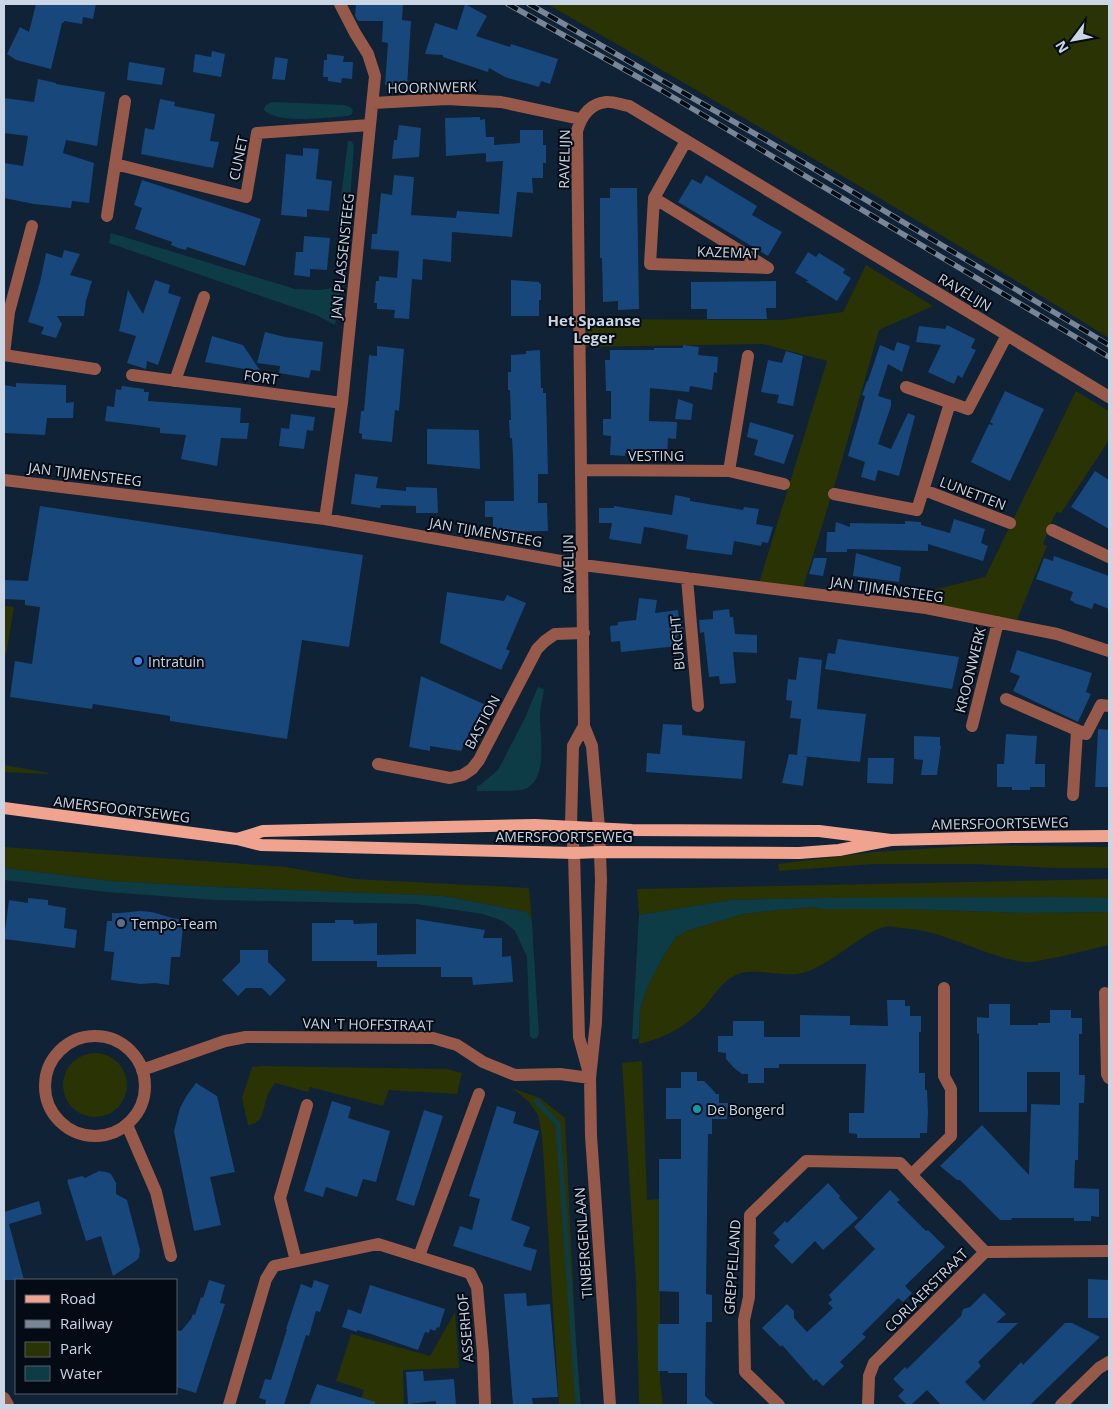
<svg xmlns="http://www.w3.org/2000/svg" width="1113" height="1409" viewBox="0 0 1113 1409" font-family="'Open Sans',sans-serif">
<rect width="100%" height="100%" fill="#0f2236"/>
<path fill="#2a3303" d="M547,4H1109V338C924,223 736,112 547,4Z
M866,265L933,306L879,330L835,484L803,588L759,583L827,361L763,344L586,347L585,319L781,320L843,312Z
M1076,391L1109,411V440L1061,513L1057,512L1054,516L1043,544L1047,546L1017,620L932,606L933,590L985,577Z
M4,606L14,607L6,655H4Z
M4,765L49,773L48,774L4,772Z
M982,845L1109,847V868H1055L972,864H874L779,871L778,864L874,852Z
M4,847L259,865L286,867L355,879L529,888L532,921L527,912L444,896L216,887L110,881L4,868Z
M1109,879V898H826L731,900L639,915L637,889Z
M813,907L823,909H910L1024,913L1109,912V945C1087,950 1065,956 1043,960C1037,961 1030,963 1024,962C981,956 943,929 900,928C895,927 890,926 885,927C874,929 864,937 855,943C839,953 824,966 806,972C783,980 752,964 732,977C721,984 714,995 706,1005C686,1027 667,1037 639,1044L640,1010L647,987L663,957L675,938L686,931L743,914L768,911Z
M63 1085a32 32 0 1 1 64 0a32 32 0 1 1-64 0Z
M642,1061L647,1200L660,1199V1379L663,1405H640L639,1400L636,1283L622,1063Z
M262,1066L447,1069L462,1073L457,1094L389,1090L383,1106L310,1087L308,1092L275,1083C272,1088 268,1092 267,1098C262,1111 264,1123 248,1125L242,1098L252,1067Z
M512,1088L540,1098L565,1118L576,1344L581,1405H559L542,1135L538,1115L529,1102Z
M455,1312L459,1368L403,1370L404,1405H359L364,1390L336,1381L351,1334L430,1356Z"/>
<path fill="#0e3c46" d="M274,102L344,105L350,107L353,110L352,114L348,116C326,117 280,125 264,110C265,104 269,103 274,102Z
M348,141H351L354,145L348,229L342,227L338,221Z
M111,233L295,289L319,290L341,287L335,325L316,315L109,243Z
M538,687L544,689C543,696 541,704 540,712C539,733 549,776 527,788C520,792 488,791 477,791V786L480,785L498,770L525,718Z
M4,868L110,881L216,887L444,896L527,912L532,921L533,941L539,1034L537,1038L533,1039L530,1036L527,957L515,931L503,921L483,914L416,904L216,900L107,892L4,880Z
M1056,897L1109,898V912L1024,913L910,909H823L813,907L768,911L743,914L686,931L675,938L663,957L647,987L640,1010L639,1037L637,1039H632L639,915L731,900L826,898Z"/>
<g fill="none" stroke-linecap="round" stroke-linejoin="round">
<path stroke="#0e3c46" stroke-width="5" d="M536,1101L558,1124L578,1405"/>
</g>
<path fill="#17477b" d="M36,4H96L93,19L83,17L82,24L64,21L63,23H62L51,69L16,60L7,54L20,27L29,32Z
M356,4H403L402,20L411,21L407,87L385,85L388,43L382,42L383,21H358L355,16Z
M465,4L487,16L476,36L510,47L511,44L558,59L550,84L541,81L539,87L505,77L489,68L488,72L443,57V55L425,54L435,23L457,30Z
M212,51L225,54L221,77L193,72L195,54L211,57Z
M327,54L344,56L343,62H353L352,79L342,78L341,83L328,81V77H323L324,60H327Z
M275,57L288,59L285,80L272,79Z
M129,62L165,68L162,85L127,80Z
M38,79L56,83V84L105,92L97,146L66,140L63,153L94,163L89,203L72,201L71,208L34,204L4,198V163L23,166L28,136L4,133V98L34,102Z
M160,99L175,102L174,106L215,114L210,141L219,142L213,168L141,154L145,128L154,130Z
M480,117V120L485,119L486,137H494V145L520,143V130H543V145H546V163H543V178H532L533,193L517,192L512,237L452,232L451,262L423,259L422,280L412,279L409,319L394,318L395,310L377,309V303H374L376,281H379V276L397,278L399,251L371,249L372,234H377L381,193L392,195L394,175L414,177L411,215L456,218L457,211L499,214L503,161L486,162V153L446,156L445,118Z
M399,125L421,128L419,157L392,159L394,140H397Z
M303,148L319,149L316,179L332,181L329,211L307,209V217L281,215L286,154L303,156Z
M706,175L757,206L752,215L782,232L768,256L678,202L692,179L701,184Z
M142,180L261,219L245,266L187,247L186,250L178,248L171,245L172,242L135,229L142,208L134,205Z
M610,188H637L639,309L618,310V301L603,302L602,258H600V198H610Z
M304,236L330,238L327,270L310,269V277L294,275L296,252H303Z
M64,250L80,254L70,275L92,281L86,301L84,316H57L62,324L56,338L41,334L44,327L28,322L40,282L46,253L62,258Z
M808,252L816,257L819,253L845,269L843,273L851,278L837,301L805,281H809L795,273Z
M155,280L170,285L168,293L181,297L158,365L147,361L146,369L127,363L136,336L119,331L128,290L143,314Z
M511,280L539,282V283L541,284V300H539V316H511Z
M776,281V308H766L767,319H707V309H691V282Z
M947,325L975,339L971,348L976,350L962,378L958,375L954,384L928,372L941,345L916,342L919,326L945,329Z
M265,332L285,337L323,342L320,371L311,370L309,378L279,373L280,366L257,363Z
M212,336L243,345L261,372L205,362Z
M897,342L910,346L902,372L888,364L878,396L891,400V406L878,444L891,449L908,413L915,416L899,476L878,470L875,481L861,477L865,462L848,456L865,396L862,395L867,381H868L880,345L894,351Z
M683,345L699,347L698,355L718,357L717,373L714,372L712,390L690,386L689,392L650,388L649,421L677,422L676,439L668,438L667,458L651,457L652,454L625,453V456L610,455L611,436L603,435V419H611V391H606L605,360H610V350H654V348H683Z
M377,346L404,349L399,411L395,410L392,442L362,439V434L359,433L361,411H364L369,355L377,356Z
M540,350L541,388H543V393H546L548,474H538V503H547L548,531L493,532V517H485V501H514L513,456L512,438H510L509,420H511L510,390H508V372H511V355L526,354V351Z
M786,351L803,356L793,406L777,403L779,395L761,392L768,360L782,363Z
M16,383L66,385V403L74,402L73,418H47L45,435L4,433V385L16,387Z
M122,386L144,389V392H149L148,401L241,408L240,423H249L247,439L221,438L217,466L181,459L186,435L160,433V428L105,421L107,406L114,407L116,389L121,390Z
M1005,391L1044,409L1010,481L971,462L989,424L992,425L993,424L990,422Z
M678,399L693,404L691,420L675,419Z
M291,414L315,417L313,431L307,430L304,449L279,446L281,428L289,429Z
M750,422L794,435L784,464L754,455L758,440L747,437Z
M427,429L479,430L480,469L427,464Z
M1095,471L1109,480V529L1071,507Z
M355,474L378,477L376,488L406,491V487L437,488L438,513H416V506L381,505L380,508L351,504Z
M675,495L690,498V501L702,503L743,510L744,507L759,509L756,524L773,527L768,543L762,542L761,546L734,541L732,555L686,549L688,535L652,528L644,527L641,544L609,539L612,523H599V508H614V506L672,515Z
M40,506L363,555L349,647L302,640L287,739L170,721V716L93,704L92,709L10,697L15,661L32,664L40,607L25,605V600L4,599V580L28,581Z
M954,519L985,529L981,543L988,546L983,561L928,544V551L847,549V552H826L827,532H835L836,522L850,527V523L905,524V521L921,522V525L950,533Z
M856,553L901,567L899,582L853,576Z
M1054,556L1109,576V609L1094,603L1092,609L1074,603V602L1070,600L1073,592L1036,579L1044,558L1053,561Z
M814,558H827L823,576L809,574Z
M447,592L504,601L507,595L526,603L506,649L510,651L501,670L440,643Z
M639,598L657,600L655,613L678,610L679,619L682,618L684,635L677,636L678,646L621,652L620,641L611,642L610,626L618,625V622L636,620Z
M729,609L730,617H733L735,634L757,635V653L733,652L736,683L720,684L719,676L709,677L704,632L700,633L699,620L713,619V611Z
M838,639L959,657L952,689L825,669L828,653L835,654Z
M1017,650L1092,673L1086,692L1091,694L1078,722L1013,691L1020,676L1010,672Z
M799,657L822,660L817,709L866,714L860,762L802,756L807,757L803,786L782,783L789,754L797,755L801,719L790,718L792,701L786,700L788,679L796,680Z
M421,676L486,705L478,724L474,722L461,751L430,746V751L409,747Z
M663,724L682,725V735L745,741L742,779L646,772L647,753L660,754Z
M1098,729L1109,730V787H1095Z
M1006,734L1037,736L1035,764H1045V787H1030V790H1012V787H997V764H1004Z
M914,736L940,737V746H941L937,775H921L923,760L914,759Z
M868,758H894L893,784L867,783Z
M28,898L48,900V905L66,908L64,928L77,930L75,948L4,939L9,900L28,903Z
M140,911L152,912L172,918L179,919L178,927H183L180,957H171L169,985L155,983L140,984L111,980L114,952L104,951L107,921H112V913H120Z
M416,919L485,930L483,938H502V957L511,956L513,982L473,985L472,977H441V967H377V955L416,954Z
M335,920H353L354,924L377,923V961H312V923H335Z
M240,950H268V962L286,980L270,996L262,988H246L238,996L222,980L240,962Z
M887,1000H905V1006H910V1016H921V1032H919V1073H925V1090H927L928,1113L927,1133H920V1138H857V1134L849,1133V1113H864L866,1064H779V1068H764V1083H748V1074H742L734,1068L726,1059V1053L718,1052V1036H733V1021H764V1037H800V1015L850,1016V1025L888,1026Z
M989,1004H1010V1025H1038V1023H1050V1010H1071V1018H1082V1034H1079V1075H1085L1084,1103H1079L1078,1160H1075L1074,1188L1099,1189V1217L1091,1216V1221H1074V1218H1012L1011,1220H1000L960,1180H957L940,1166L982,1125L1029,1175L1031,1104L1060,1105V1072H1027V1112H979V1033L977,1034V1017L989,1018Z
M681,1072H697V1081H704L712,1089L716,1094H719V1103H728L727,1119H712V1134H708L706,1294L712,1295V1322H706L705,1396L715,1405H687V1373H668V1371H658V1324H679V1292L659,1291V1159H681V1119H666V1088H681Z
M196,1083L217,1096L235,1172L210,1177L221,1225L194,1231L174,1131L180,1108L187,1095Z
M332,1101L351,1107L348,1118L390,1131L376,1182L363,1179L357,1197L326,1187L323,1197L304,1191Z
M497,1106L516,1112L513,1123L539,1131L511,1220L530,1227L523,1246L537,1250L531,1271L453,1246L460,1226L472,1230L480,1199L469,1196Z
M424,1110L443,1116L414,1206L396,1200Z
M99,1171L106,1172L111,1174L116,1183V1194L127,1200L140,1250L139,1257L137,1260L113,1276L101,1236L86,1241L67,1180L82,1176L85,1178Z
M828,1183L840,1196L839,1198L858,1218L823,1250L815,1241L792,1264L774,1246L780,1240L773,1233L785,1221L787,1223Z
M890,1190L900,1200L897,1202L926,1231L928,1230L945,1247L905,1286L912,1293L903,1302L898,1298L862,1334L866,1337L840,1362L844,1366L823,1386L816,1379L814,1381L782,1345L781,1347L762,1328L787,1304L794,1311V1318L807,1332L833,1308L828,1303L832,1300L829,1295L875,1249L854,1227Z
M39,1201L42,1214L9,1224L24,1280H4V1212Z
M1088,1279L1109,1280V1318H1088Z
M209,1280L225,1285L220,1303L225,1304L196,1393L176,1387V1330L181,1331L191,1319L193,1314L195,1315L201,1297L203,1298Z
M314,1280L329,1285L320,1312L316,1311L309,1336L306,1335L284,1405H265L266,1400L259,1398L265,1379L271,1380L287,1329H286L301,1284L312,1288Z
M370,1285L445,1309L439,1328L437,1327L435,1331L430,1329L429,1333L425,1332L418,1350L371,1334L357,1330V1332L342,1327L348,1309L361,1314Z
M526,1293L527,1306L550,1304L558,1397L532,1398L533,1405H513L504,1294Z
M984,1293L1006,1314L996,1323H1018L978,1362L981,1366L965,1382L984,1401L1021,1362L1023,1365L1065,1323H1072L1100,1337L1030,1405H941L927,1390L911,1405H907L898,1396L904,1390L893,1379L905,1367L907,1369L961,1316L963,1309L970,1307Z
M423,1371L424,1381L454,1379L456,1405H436V1401L408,1404L406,1372Z
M317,1384L375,1402V1405H309Z"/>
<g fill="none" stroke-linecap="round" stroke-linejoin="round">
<path stroke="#975a4a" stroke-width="12" d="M373,103L447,99L501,102L580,119
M115,164L246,197L257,133L370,125
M654,198L768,268L650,264Z
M654,198L686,141
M107,216L125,101
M4,310L9,312L4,354
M9,312L32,226
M4,355L95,369
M132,375L342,403
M175,381L204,297
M906,387L968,409L1007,335
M582,470L729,471L784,484
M729,471L748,356
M4,480L325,519L583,565L926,608L1057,634L1109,651
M924,490L1010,523
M834,494L917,510L950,403
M325,519L342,403L375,76L368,54L355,33L340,4
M1052,530L1109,557
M687,578L698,706
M1006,699L1086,734L1101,705L1109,706
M584,726L573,746L571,826L574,853L579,1037L588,1070
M972,726L998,622
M378,764L450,778L463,775L472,769L479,760L537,649L545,641L555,634L584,633
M1073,795L1077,731
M1105,993L1107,1074L1109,1078
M45 1086a50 50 0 1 1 100 0a50 50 0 1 1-100 0Z
M142,1070L225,1041L246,1037L433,1038L457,1045L483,1062L515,1075L560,1074L590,1078
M127,1125L156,1192L171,1256
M911,1175L951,1136V1089L944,1076V988
M419,1256L479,1094
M296,1261L280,1198L307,1105
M4,1398L8,1405
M229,1405L266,1279L274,1266L378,1244L470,1273L477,1287L483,1354L485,1405
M610,1405L591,1136L590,1078L596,1022L601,880L599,828L592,746L584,726L577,131C581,117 589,104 606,102C612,101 622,105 629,106L1109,397
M779,1405L745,1372L744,1320L749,1297L750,1215L806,1161L900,1163L985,1252
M868,1405L869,1376L874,1363L985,1252L1109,1251
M1061,1405L1099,1368L1109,1362"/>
<path stroke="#f0a490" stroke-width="12" d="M4,808L237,839L261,845L574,853L600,852L799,853L839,850L891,840
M237,839L263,831L535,825L632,830L819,831L891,840L1012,837L1109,836"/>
<defs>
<path id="rail" d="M508,4L661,90L1109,357
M529,4L764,139L1109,345"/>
</defs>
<use href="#rail" stroke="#788697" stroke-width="5.5"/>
<use href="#rail" stroke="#040b14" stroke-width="4" stroke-dasharray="11" stroke-linecap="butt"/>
</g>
<circle fill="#3f7fe0" stroke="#040b14" stroke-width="2" cx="138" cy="661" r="5"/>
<circle fill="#5c6f8a" stroke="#040b14" stroke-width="2" cx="121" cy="923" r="5"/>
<circle fill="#0f9aa8" stroke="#040b14" stroke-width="2" cx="697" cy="1109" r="5"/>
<g text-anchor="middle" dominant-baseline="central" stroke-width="4" stroke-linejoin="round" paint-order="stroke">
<g font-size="14" fill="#cbd6e4" stroke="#040b14">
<text transform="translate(432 87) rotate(-1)">HOORNWERK</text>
<text transform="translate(238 158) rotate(-78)">CUNET</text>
<text transform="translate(564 159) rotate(-89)">RAVELIJN</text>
<text transform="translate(728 252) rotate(2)">KAZEMAT</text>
<text transform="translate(342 256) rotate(-84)">JAN PLASSENSTEEG</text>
<text transform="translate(965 292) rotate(31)">RAVELIJN</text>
<text transform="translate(261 377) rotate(8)">FORT</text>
<text x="656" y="455">VESTING</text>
<text transform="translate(85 474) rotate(7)">JAN TIJMENSTEEG</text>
<text transform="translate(973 493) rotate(21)">LUNETTEN</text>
<text transform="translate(486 532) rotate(10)">JAN TIJMENSTEEG</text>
<text transform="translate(568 564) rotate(-91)">RAVELIJN</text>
<text transform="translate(887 589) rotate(8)">JAN TIJMENSTEEG</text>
<text transform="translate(677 643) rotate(-95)">BURCHT</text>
<text transform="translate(970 670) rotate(-76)">KROONWERK</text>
<text transform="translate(482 722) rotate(-62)">BASTION</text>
<text transform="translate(122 809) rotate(7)">AMERSFOORTSEWEG</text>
<text transform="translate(1000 823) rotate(-1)">AMERSFOORTSEWEG</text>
<text x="564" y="836">AMERSFOORTSEWEG</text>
<text transform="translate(368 1024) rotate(1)">VAN 'T HOFFSTRAAT</text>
<text transform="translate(583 1243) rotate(-94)">TINBERGENLAAN</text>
<text transform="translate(732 1267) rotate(-86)">GREPPELLAND</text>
<text transform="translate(926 1290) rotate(-45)">CORLAERSTRAAT</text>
<text transform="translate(465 1328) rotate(-95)">ASSERHOF</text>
</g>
<g font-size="14" fill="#cbd6e4" stroke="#040b14" text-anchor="start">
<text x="148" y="661">Intratuin</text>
<text x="131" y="923">Tempo-Team</text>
<text x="707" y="1109">De Bongerd</text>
</g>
<g font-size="15" font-weight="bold" fill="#cbd6e4" stroke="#040b14">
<text x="594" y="320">Het Spaanse<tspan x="594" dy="17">Leger</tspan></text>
</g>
</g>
<rect width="1113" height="1409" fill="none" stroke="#cbd6e4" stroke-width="10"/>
<rect x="15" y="1279" width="162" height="115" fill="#040b14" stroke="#545c67"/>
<rect x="25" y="1295" width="25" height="8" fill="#f0a490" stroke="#545c67"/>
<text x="60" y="1304" font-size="15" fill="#cbd6e4">Road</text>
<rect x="25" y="1320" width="25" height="8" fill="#788697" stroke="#545c67"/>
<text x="60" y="1329" font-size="15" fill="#cbd6e4">Railway</text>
<rect x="25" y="1342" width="25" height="15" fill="#2a3303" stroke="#545c67"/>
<text x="60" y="1354" font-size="15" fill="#cbd6e4">Park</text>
<rect x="25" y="1366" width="25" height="15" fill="#0e3c46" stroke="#545c67"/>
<text x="60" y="1379" font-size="15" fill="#cbd6e4">Water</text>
<g transform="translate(1073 40) rotate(238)" stroke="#040b14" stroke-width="4" paint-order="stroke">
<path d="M0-4L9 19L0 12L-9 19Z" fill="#cbd6e4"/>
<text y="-8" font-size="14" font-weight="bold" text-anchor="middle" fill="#cbd6e4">N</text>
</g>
</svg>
